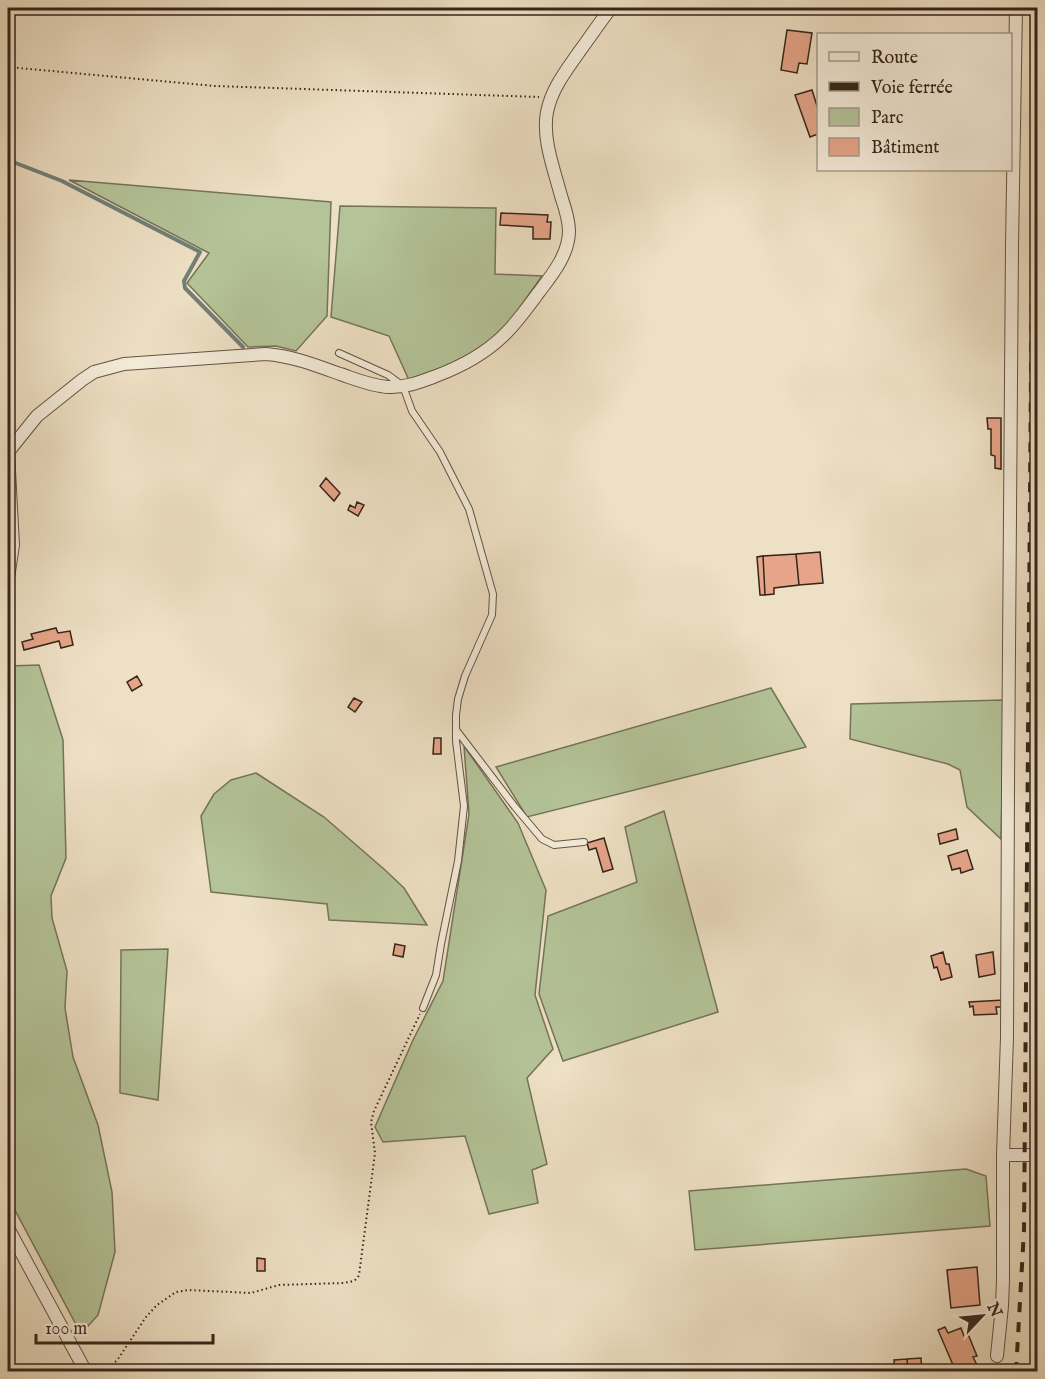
<svg xmlns="http://www.w3.org/2000/svg" width="1045" height="1379" viewBox="0 0 1045 1379" font-family="'IM FELL English',serif">
<rect width="100%" height="100%" fill="#eee0c4"/>
<filter id="stains"><feTurbulence type="fractalNoise" baseFrequency=".00333" numOctaves="4"/><feColorMatrix values="0 0 0 0 .2 0 0 0 0 .09 0 0 0 0 .02 0 0 0 .5 -.17"/></filter>
<radialGradient id="worn" r=".72"><stop offset=".6" stop-color="#630" stop-opacity="0"/><stop offset="1" stop-color="#630" stop-opacity=".3"/></radialGradient>
<path fill="#b4c398" stroke="#747459" stroke-width="1.5" d="M69,180L331,202L327,316L296,351L276,346L248,347L187,283L209,253Z
M340,206L496,208L495,274L542,276L503,331L480,348L450,366L409,380L389,336L331,317Z
M39,665L63,740L66,858L51,896L52,918L67,971L65,1008L73,1057L98,1125L112,1192L115,1252L98,1315L81,1334L8,1197V666Z
M771,688L806,747L527,817L496,767Z
M1004,700L1001,839L967,807L960,770L948,764L850,739L851,704Z
M464,746L518,823L546,890L535,995L553,1049L527,1078L547,1164L532,1170L538,1203L489,1214L465,1136L383,1142L375,1127L413,1040L443,981L469,814Z
M256,773L324,817L385,870L404,888L427,925L329,920L327,904L211,892L201,816L214,794L231,780Z
M664,811L718,1012L563,1061L539,994L548,916L637,882L625,827Z
M168,949L158,1100L120,1093L121,950Z
M966,1169L986,1176L990,1226L695,1250L689,1191Z"/>
<g fill="none" stroke-linecap="round" stroke-linejoin="round">
<path stroke="#718077" stroke-width="4" d="M8,160L62,181L200,252L184,281L185,288L243,347"/>
</g>
<path fill="#e6a589" stroke="#34241a" stroke-width="1.5" d="M787,30L812,33L807,64L799,63L797,73L781,70Z
M812,90L818,109V134L810,137L795,95Z
M501,213L548,215L547,222H551L550,239H533V227L500,225Z
M987,418H1001V469L995,468V456L991,455V429H988Z
M326,478L340,493L334,501L320,486Z
M357,502L364,505L358,516L348,510L350,505L355,508Z
M820,552L823,583L799,585L796,554Z
M796,554L799,585L774,588V594L765,595L763,556Z
M763,556L765,595H760L757,557Z
M56,628L58,633L70,631L73,645L61,648L59,641L24,650L22,642L33,639L31,634Z
M137,676L142,685L132,691L127,682Z
M354,698L362,702L355,712L348,707Z
M434,738H441V754H433Z
M956,829L958,839L940,844L938,834Z
M604,838L613,869L603,872L596,848L589,850L587,843Z
M967,850L973,869L961,873L960,868L952,870L948,856Z
M395,944L405,946L403,957L393,955Z
M943,952L946,964H949L952,977L941,980L937,967L934,968L931,956Z
M993,952L995,974L979,977L976,955Z
M1004,1000V1007H996L997,1014L974,1015L973,1006L970,1007L969,1002Z
M257,1258L265,1259V1271H257Z
M977,1267L980,1305L951,1308L947,1270Z
M945,1327L948,1333L961,1328L964,1336L968,1334L977,1356L973,1357L977,1365L962,1372H956L938,1330Z
M921,1358L922,1372H908L907,1359Z
M907,1359L908,1372H895L894,1360Z"/>
<g fill="none" stroke-linecap="round" stroke-linejoin="round">
<defs>
<path id="service" d="M339,353L388,375L403,386L412,411L440,452L469,509L493,594L492,615L465,676L458,699L456,715V741L464,806L458,861L441,944L436,975L423,1008
M457,731L515,807L542,839L554,845L584,842"/>
<path id="minor" d="M8,452L37,416L82,380L94,372L124,364L266,354C292,356 315,365 340,374C355,379 371,386 388,387C405,388 420,382 436,376C460,367 483,355 502,337C516,324 528,307 539,292C552,275 569,254 569,231C569,219 565,208 561,196C554,169 542,139 547,112C552,88 566,71 579,52C590,37 600,22 611,8
M8,578L13,545L8,452
M1003,1155H1038
M8,1228L86,1372
M997,1356L1002,1306L1003,1280V1155L1007,1037L1008,785L1012,246L1016,8"/>
</defs>
<use href="#service" stroke="#625344" stroke-width="8"/>
<use href="#minor" stroke="#625344" stroke-width="14"/>
<path stroke="#34241a" stroke-width="2" stroke-dasharray="1.5 3" stroke-linecap="butt" d="M8,67L215,86L539,97
M106,1372L118,1359L146,1317L157,1305L176,1292L188,1290L251,1293L279,1285L343,1283C349,1282 356,1282 359,1275L375,1153L371,1122L374,1111L420,1014"/>
<use href="#service" stroke="#f4ebd9" stroke-width="6"/>
<use href="#minor" stroke="#f4ebd9" stroke-width="12"/>
<path stroke="#34241a" stroke-width="4" stroke-dasharray="10 10" stroke-linecap="butt" d="M1016,1372L1024,1230L1034,8"/>
</g>
<rect width="1045" height="1379" fill="none" stroke="#eee0c4" stroke-width="30"/>
<rect x="9" y="9" width="1027" height="1361" fill="none" stroke="#34241a" stroke-width="3"/>
<rect x="15" y="15" width="1015" height="1349" fill="none" stroke="#34241a" stroke-width="1.5"/>
<rect x="817" y="33" width="195" height="138" fill="#f4ebd9" stroke="#a79b8d" stroke-width="1.5"/>
<rect x="829" y="52" width="30" height="9" fill="#f4ebd9" stroke="#a79b8d" stroke-width="1.5"/>
<text x="871" y="63" font-size="18" fill="#34241a">Route</text>
<rect x="829" y="82" width="30" height="9" fill="#34241a" stroke="#a79b8d" stroke-width="1.5"/>
<text x="871" y="93" font-size="18" fill="#34241a">Voie ferrée</text>
<rect x="829" y="108" width="30" height="18" fill="#b4c398" stroke="#a79b8d" stroke-width="1.5"/>
<text x="871" y="123" font-size="18" fill="#34241a">Parc</text>
<rect x="829" y="138" width="30" height="18" fill="#e6a589" stroke="#a79b8d" stroke-width="1.5"/>
<text x="871" y="153" font-size="18" fill="#34241a">Bâtiment</text>
<g transform="translate(982 1316) rotate(64)" stroke="#f4ebd9" stroke-width="4.5" paint-order="stroke">
<path d="M0-4.5L10 22L0 15L-10 22Z" fill="#34241a"/>
<text y="-9" font-size="16" font-weight="bold" text-anchor="middle" fill="#34241a">N</text>
</g>
<path d="M36 1334v9h177v-9" fill="none" stroke="#34241a" stroke-width="3"/>
<text x="45" y="1334" font-size="18" fill="#34241a" stroke="#f4ebd9" stroke-width="4.5" paint-order="stroke">100 m</text>
<rect width="100%" height="100%" filter="url(#stains)"/>
<rect width="100%" height="100%" fill="url(#worn)"/>
</svg>
